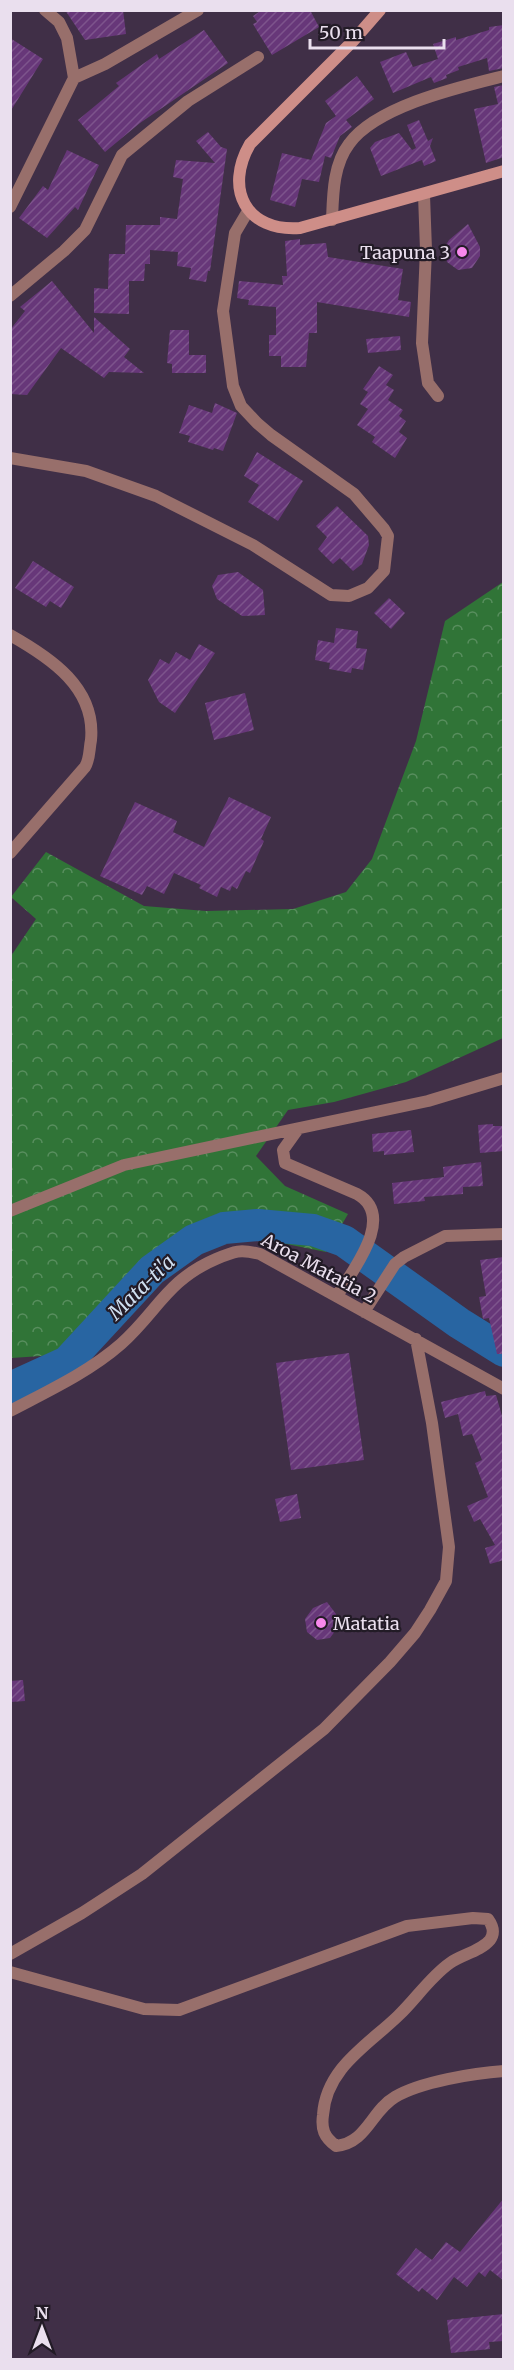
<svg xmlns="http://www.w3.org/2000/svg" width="514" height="2370" viewBox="0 0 514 2370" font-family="Merriweather,serif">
<defs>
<pattern id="forest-crowns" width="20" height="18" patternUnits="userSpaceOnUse" patternTransform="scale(1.5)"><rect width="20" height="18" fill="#307437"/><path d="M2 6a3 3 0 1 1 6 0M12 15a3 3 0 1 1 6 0" fill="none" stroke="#588e5e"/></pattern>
<pattern id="building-hatch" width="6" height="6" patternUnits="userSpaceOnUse" patternTransform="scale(1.5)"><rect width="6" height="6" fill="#673779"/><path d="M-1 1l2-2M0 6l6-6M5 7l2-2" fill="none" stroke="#7d548c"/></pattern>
</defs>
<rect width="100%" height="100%" fill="#402f47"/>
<path fill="url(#forest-crowns)" d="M503,582V1038L406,1082L334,1102L288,1110L256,1156L285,1186L348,1214L326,1252L242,1235L220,1241L172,1268L137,1308L87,1353L11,1358V956L36,919L11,897L46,852L144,906L206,911L293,909L346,892L372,859L416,741L445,621Z"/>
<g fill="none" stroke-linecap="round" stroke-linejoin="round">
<path stroke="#2865a2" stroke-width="32" d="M10,1388L67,1362L152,1270L194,1240L224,1228L258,1225L313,1230L344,1241L459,1323L504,1351"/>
</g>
<path fill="url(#building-hatch)" d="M65,10H123L126,34L85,40Z
M262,10H310L319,27L272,55L253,24L257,22L253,16Z
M504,25V68L489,71L487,58L458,67L459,70L446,75L447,78L434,83L431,77L393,93L380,62L406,52L413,67L438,59L433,44L456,37V40L489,30V27Z
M204,30L228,63L140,123L105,152L78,120L119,86L116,83L157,54L159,59Z
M10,38L43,59L10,112Z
M357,76L374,99L346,120L352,127L340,136L331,158L325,156L319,182L302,179L295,207L270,200L282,153L311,160L326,123L336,116L325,101Z
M504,85V157L486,163L474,109L498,104L494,87Z
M419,120L428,141L433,138L430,146L436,161L424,166L422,160L381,176L370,148L375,142L399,133L412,150L416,148L407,125Z
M208,132L221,147L227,149L210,271H208L206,282L189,279L191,268L177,266L178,252L150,250V264H145L144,281H129V314L94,313V288L108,289L109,254H125L126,225H160V217L177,219L183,179L173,177L176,160L215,163L196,141Z
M67,150L99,165L78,210L75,207L47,238L19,218L43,186L48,190Z
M468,224L480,247V256L472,268L458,270L447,262L444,248L449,240Z
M300,239V245L326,243L328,257L403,269L398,300L411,302L409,317L317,302V333H309L306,367H281V356H269V335H276V307L248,305L249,300L237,298L239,281L283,285L282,276H287L285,241Z
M52,281L94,333V317L130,349L124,357L144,373L109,372L104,378L61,348L27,395L10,394V330L25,311L20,307Z
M170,330H189V355H206V373H172V364L167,363Z
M400,336L401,350L368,353L366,339Z
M379,366L393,375L386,385L394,390L388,400L403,410L399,416L406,421L399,432L407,438L395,458L372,442L375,437L357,425L368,409L360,404L368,392L363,389Z
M215,403L237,413L223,451L214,448L213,450L188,442L190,436L179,433L189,405L212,413Z
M257,452L303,481L278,521L248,502L259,485L244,476Z
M337,506L368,536L369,545L362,564L353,571L340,558L333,564L318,549L327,537L316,526Z
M33,561L74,587L61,608L50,601L46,607L15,588Z
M238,572L263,590L265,615L242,616L217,599L212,586L218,575Z
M389,598L405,613L391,629L374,613Z
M336,628L358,631L356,648L367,649L363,670L352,668L351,673L329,669L330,663L315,660L318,640L334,643Z
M199,644L215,653L175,713L159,702L148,680L160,659L169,664L176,652L190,660Z
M245,693L254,730L214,740L205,703Z
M229,797L271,817L261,839L264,841L250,873L246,871L237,889L232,886L230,891L221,887L217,897L199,888L201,885L174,873L164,894L147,886L142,895L100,876L135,802L177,821L173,832L204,847Z
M493,1124V1126H504V1151L480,1153L478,1125Z
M411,1130L414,1152L384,1155V1151L373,1152L372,1134Z
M481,1162L483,1186L463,1187V1194L424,1197L425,1201L394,1204L392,1183L444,1177L443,1167Z
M504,1257V1354H497L489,1318L483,1319L479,1297L486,1296L480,1260Z
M349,1353L364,1460L291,1470L276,1363Z
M485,1391L486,1396L496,1395L504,1423V1560L490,1564L485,1548L495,1545L480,1519L474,1522L467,1506L488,1497L475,1463L482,1460L472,1434L463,1436L458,1414L445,1418L441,1402Z
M297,1494L301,1518L280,1522L275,1499Z
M327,1602L336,1614L338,1627L330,1638L317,1640L307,1632L305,1619L313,1608Z
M23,1680L25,1701L11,1702L10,1681Z
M504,2198V2281L490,2270L485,2277L479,2272L467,2287L454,2277L437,2300L422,2288L419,2292L396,2274L416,2248L432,2260L446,2242L460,2252Z
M504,2314V2341L489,2342L490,2349L451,2353L447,2320Z"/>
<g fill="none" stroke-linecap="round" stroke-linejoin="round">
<path stroke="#986f6b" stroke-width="12" d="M74,78L105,64L198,10
M424,195L426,250L422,343L428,383L438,396
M10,207L74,78L67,38L59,22L45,10
M332,220C333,195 333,165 349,144C376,106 460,87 504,76
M10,296L64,251L85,230L122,155L188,101L258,57
M10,458L86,471L156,496L253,545L331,595L349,596L368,588L384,571L388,536L384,529L354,494L271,435L257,423L241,406L233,386L223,311L235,233L248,211
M10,635C51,658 96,688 91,740C89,750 90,759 85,767L10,853
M298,1129L283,1150L285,1163L357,1194C397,1216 352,1271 337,1296
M10,1211L124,1165L428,1101L504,1078
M364,1312L395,1264L404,1257L445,1236L504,1234
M10,1411C48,1391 89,1372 121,1344C157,1312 167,1280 216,1259C235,1251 240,1249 260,1254L504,1389
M10,1954L82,1913L142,1874L324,1729L390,1662L415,1633L430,1610L446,1581L449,1547L432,1423L416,1339
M10,1972L144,2009L179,2010L407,1926L473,1918L488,1919C493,1926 495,1933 490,1940C481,1951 461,1955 450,1963C430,1977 416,1999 398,2016C368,2045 326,2068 323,2115C321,2129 324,2137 336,2146C367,2143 371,2111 395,2097C420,2082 474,2073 504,2071"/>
<path stroke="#ce8e88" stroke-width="12" d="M380,10L353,41L250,144C224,189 246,232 300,228L504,171"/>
</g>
<g fill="#f788ec" stroke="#221b26" stroke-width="2">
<circle cx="462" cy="252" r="6"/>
<circle cx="321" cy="1623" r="6"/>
</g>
<g text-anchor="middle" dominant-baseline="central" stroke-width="4.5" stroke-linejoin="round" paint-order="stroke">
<g font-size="18" fill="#eadfee" stroke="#221b26" text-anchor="end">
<text x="450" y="252">Taapuna 3</text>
<text x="333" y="1623" text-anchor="start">Matatia</text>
</g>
<g font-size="18" fill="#eadfee" stroke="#221b26">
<text transform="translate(319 1268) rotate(28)">Aroa Matatia 2</text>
</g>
<g font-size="20" font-style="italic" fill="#cedeef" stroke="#221b26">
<text transform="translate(141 1287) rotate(-44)">Mata-ti'a</text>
</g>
</g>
<rect width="514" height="2370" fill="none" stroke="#eadfee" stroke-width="24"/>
<g transform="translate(42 2328)" stroke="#221b26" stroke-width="4.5" paint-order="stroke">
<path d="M0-4.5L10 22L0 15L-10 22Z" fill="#eadfee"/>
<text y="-9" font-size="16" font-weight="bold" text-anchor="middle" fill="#eadfee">N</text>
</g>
<path d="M310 39v9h134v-9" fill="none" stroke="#eadfee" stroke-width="3"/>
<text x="319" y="39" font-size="18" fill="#eadfee" stroke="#221b26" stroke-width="4.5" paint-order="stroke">50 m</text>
</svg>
